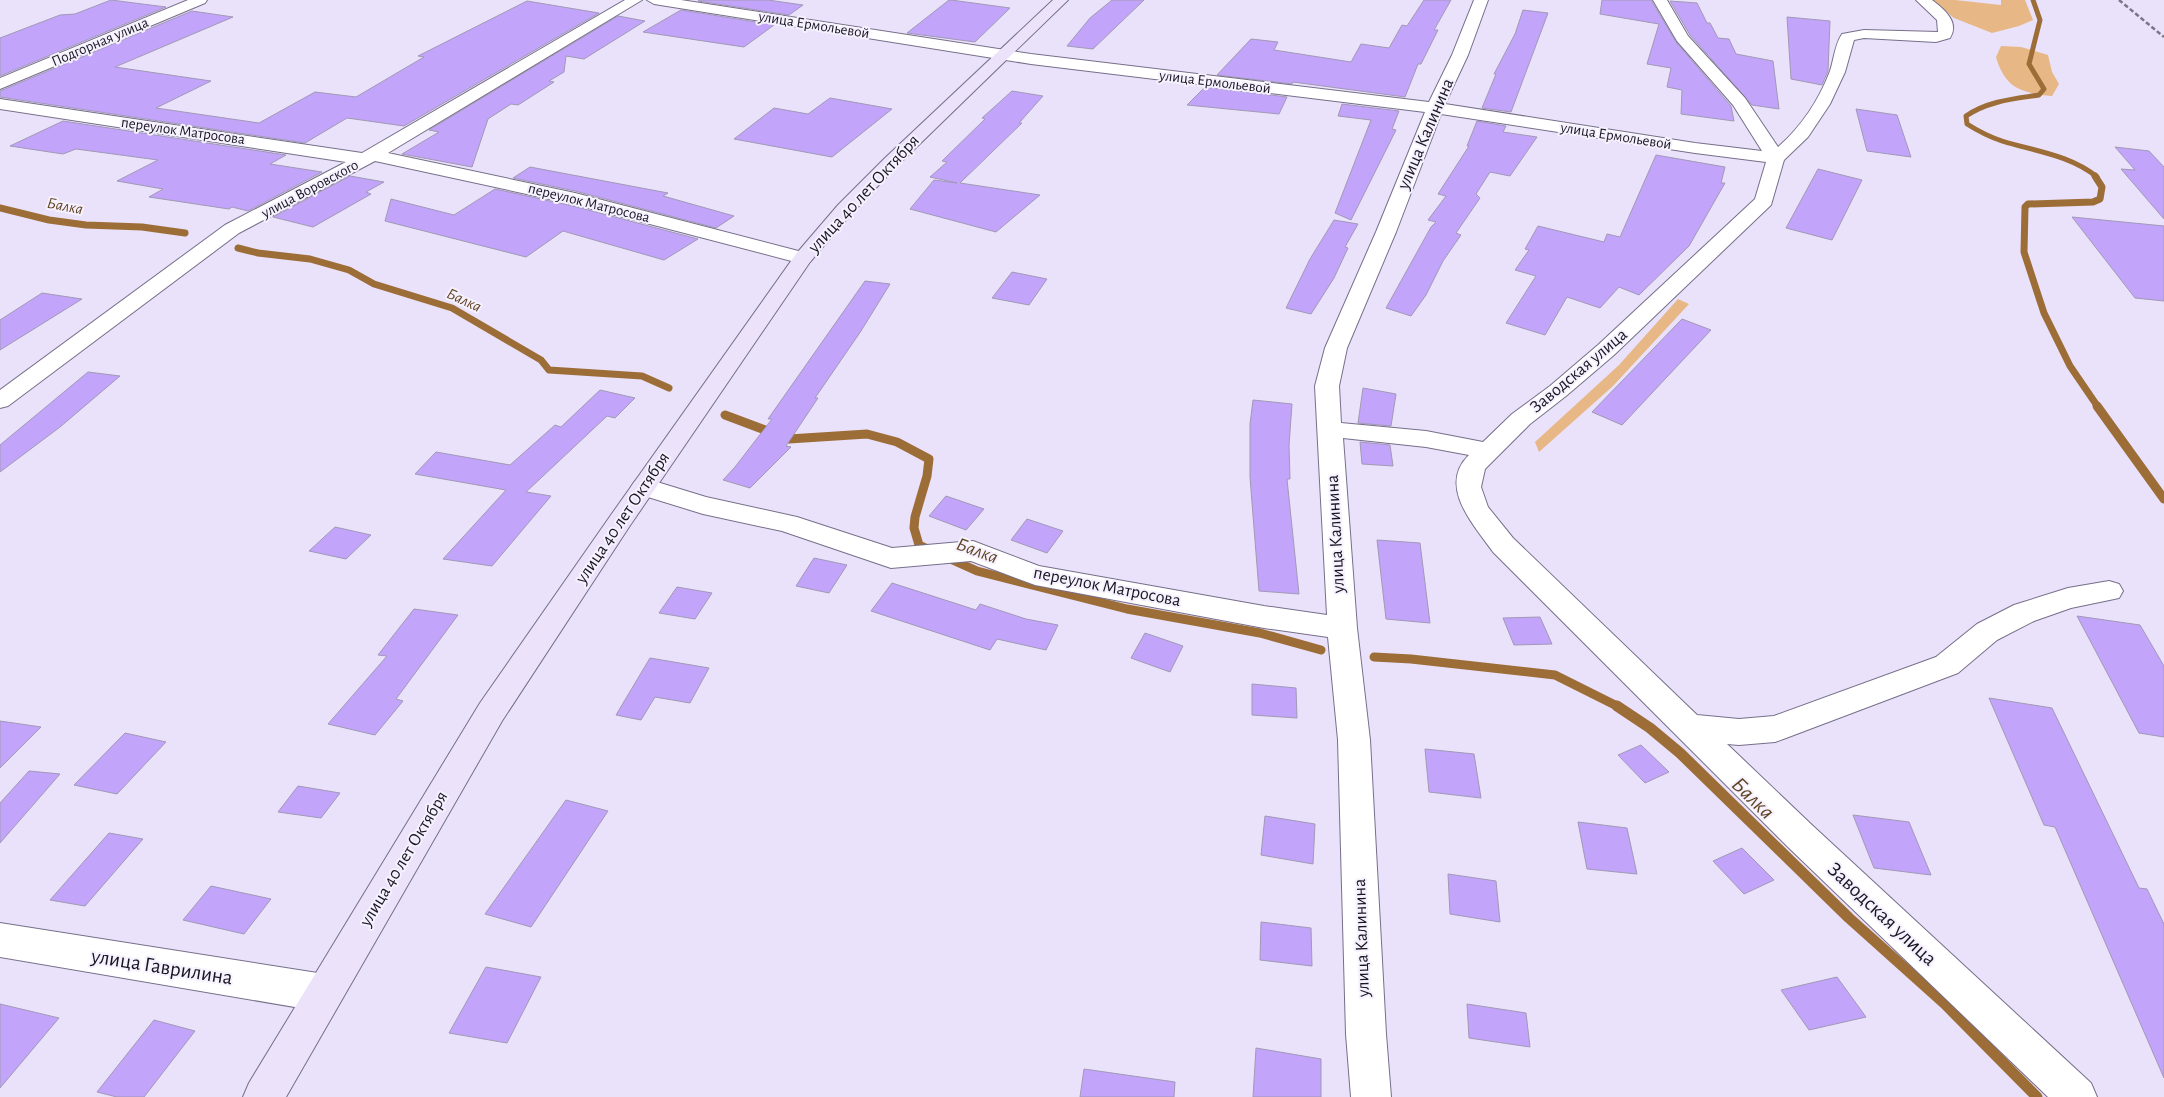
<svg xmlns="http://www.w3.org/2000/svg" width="2164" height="1097" viewBox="0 0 2164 1097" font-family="'Alegreya Sans',sans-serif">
<rect width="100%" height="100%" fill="#e9e2fa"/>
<path fill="#e7b785" d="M1932,0H1955L2001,5V0H2025L2033,20L2019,26L1992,33L1954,18Z
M2001,46L2021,47L2048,55L2052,72L2059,84L2052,96C2021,93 2005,88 1996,57Z
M1678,299L1689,304L1613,386L1539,452L1535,442L1619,365Z"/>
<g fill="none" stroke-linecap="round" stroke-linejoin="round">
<path stroke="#9d6d38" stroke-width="5" d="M2033,0L2040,20L2029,64L2044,89L2039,95C2013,99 1988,101 1966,116L1967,124C1978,131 1990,137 2002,141C2034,151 2070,155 2097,177"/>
<path stroke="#9d6d38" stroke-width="7" d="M2095,176L2102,187L2100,199L2093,202L2028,204L2025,207L2024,252L2044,313L2070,366L2098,407
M0,208L49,220L86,225L142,227L185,233
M238,248L258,253L310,259L349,270L374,284L452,308L541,360L549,370L642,376L669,388"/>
<path stroke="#9d6d38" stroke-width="9" d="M2097,406L2164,499
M725,415L789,439L867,434L897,442L929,459L927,476L915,517L914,528L919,545L930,550
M946,557L977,571L1127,609L1260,633L1321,650
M1374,657L1411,659L1555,675L1619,707"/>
<path stroke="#9d6d38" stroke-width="11" d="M1617,706L1650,728L1680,753L1849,918L1945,1004L2037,1097"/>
</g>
<path fill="#c2a4fb" stroke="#a199b5" d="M111,0L166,7L0,76V38L60,15L75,14Z
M700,0H768L803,5L789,15L698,1Z
M949,0H951L1010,8L975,42L907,33Z
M1112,0H1144L1093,49L1067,46L1090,18Z
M1424,0H1451L1434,30H1438L1421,64H1418L1405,97L1293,82L1292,84L1217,75L1251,39L1278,42L1274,50L1351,62L1361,44L1389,48L1402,25L1407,26Z
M1602,0H1651L1676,42L1731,106L1734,121L1681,114L1682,90L1667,87L1671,68L1647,64L1659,24L1600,14Z
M527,1L599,13L404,126L347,118L305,143L0,97V91L192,11L233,17L115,67L211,81L156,108L259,123L315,92L356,97L424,57L418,56Z
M1670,1L1697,3L1707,23H1710L1718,38L1729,39L1736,54L1773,61L1779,109L1752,105L1690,35Z
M681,10L774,25L744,47L643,32Z
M1523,10L1548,13L1511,112L1482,108L1496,74H1494L1515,34Z
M618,16L645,21L584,59L566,56L564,72L549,81L554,82L518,105L511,104L488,119L472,167L402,154L439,132L429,130Z
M1787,17L1830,21L1828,71L1822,85L1791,79Z
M1205,87L1287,97L1279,114L1187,105Z
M1012,91L1043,96L1019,123H1022L960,183L1040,195L996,232L910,209L934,180L957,183L930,177L947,162L942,161L985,119L982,118Z
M830,98L892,109L832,157L734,139L774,108L808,114Z
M1342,104L1399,111L1392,129L1396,130L1351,220L1335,213L1371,120L1338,116Z
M1856,109L1897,115L1911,157L1867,151Z
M63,121L286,155L270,164L322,172L248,211L232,207L229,209L149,197L163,189L117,181L158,160L76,149L63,154L10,146Z
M1477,121L1506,126L1503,132L1537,137L1510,176L1490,172L1476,194L1480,198L1456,233L1461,235L1443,261L1426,295L1411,316L1386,308L1431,227L1436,222L1428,220L1446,196L1438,194L1469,146H1467Z
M2115,147L2149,151L2164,167V219L2121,169L2135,170Z
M1656,155L1725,167L1721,183H1725L1689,246L1639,295L1619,287L1600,308L1567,297L1545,335L1506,323L1536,276L1515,270L1529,250L1525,249L1538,226L1604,242L1607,234L1620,237Z
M530,167L668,193L663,196L734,216L716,228L575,191L513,178Z
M1818,169L1862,180L1832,240L1786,228Z
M350,176L384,182L366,192L371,194L313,227L273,217Z
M495,189L573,206L698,239L664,260L563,231L526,257L385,221L391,199L454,215Z
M2072,217L2164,226V301L2135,298Z
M1334,220L1358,224L1345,247L1348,248L1334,278L1311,314L1286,308L1310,259Z
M1012,272L1047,279L1029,305L992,298Z
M865,281L890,284L861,331L815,398H818L786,446L791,447L750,488L723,480L735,467L772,419H768Z
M42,293L82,299L0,350V320Z
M1682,319L1711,330L1622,425L1592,412Z
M88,372L120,376L60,427L0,472V445Z
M1363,388L1396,394L1391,426L1358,423Z
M600,390L635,398L615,418L607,416L526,492L551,496L492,566L443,559L506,490L415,474L436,452L510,465L555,425L561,427Z
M1253,400L1292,404L1289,445L1290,479H1287L1299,594L1259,591L1250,477V424Z
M1360,442L1390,445L1393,466L1362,464Z
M946,496L984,509L966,530L929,516Z
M1027,519L1063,531L1047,553L1011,540Z
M335,527L371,535L346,559L309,551Z
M1377,540L1420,543L1430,623L1386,619Z
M814,558L847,565L829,593L796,586Z
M892,583L976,610L980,604L1026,619L1058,625L1046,650L997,639L990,650L871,611Z
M677,587L712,593L695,619L659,613Z
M414,609L458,615L396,699L403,701L375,735L328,724L387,656L378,655Z
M2077,616L2140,625L2164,666V737L2139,733Z
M1540,617L1552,644L1514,645L1503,618Z
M1145,633L1183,646L1170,672L1131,658Z
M650,658L709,668L690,703L655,697L641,720L616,715Z
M1252,684L1296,688L1297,718L1252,715Z
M1989,698L2052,708L2139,888L2147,889L2164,924V1078L2055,827L2044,825Z
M0,721L41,727L0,768Z
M125,733L166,742L117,794L74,785Z
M1641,745L1669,772L1645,783L1618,755Z
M1425,749L1474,754L1481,798L1429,792Z
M29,771L60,774L0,843V803Z
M298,786L340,793L321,818L278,812Z
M566,800L608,811L531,927L485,914Z
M1853,815L1909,822L1931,875L1874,868Z
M1265,816L1315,824L1313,864L1261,855Z
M1578,822L1627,828L1637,874L1587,869Z
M109,833L143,839L85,906L50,900Z
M1742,848L1774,880L1744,894L1713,861Z
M1448,874L1496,881L1500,922L1450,914Z
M211,886L271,899L244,934L183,920Z
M1261,922L1311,928L1312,966L1260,960Z
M486,967L541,977L507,1043L449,1033Z
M1837,977L1866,1017L1809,1030L1781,990Z
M0,1004L59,1018L0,1088Z
M1467,1004L1526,1013L1530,1047L1469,1038Z
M154,1020L195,1031L144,1097H117L97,1092Z
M1256,1048L1321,1059V1097H1253Z
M1084,1069L1175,1082L1174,1097H1080Z"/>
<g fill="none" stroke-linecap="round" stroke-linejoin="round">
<defs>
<path id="street" d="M188,0H207L205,3L0,89V78Z
M625,0H642L388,153L575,193L810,254L813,258L810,262L803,264L573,204L375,161L239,233L8,406L0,408V390L225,225L346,162L0,109V99L362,153Z
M647,0H681L1031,54L1429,102L1452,55L1474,0H1488L1468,55L1445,104L1695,143L1762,151L1733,105L1677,41L1653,0H1667L1688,36L1745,98L1778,147C1801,127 1819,100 1830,71C1834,59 1835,44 1842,34L1864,30L1938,32L1937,20L1916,0H1932C1944,9 1960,22 1950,38L1936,42L1864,38L1854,40L1845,72L1830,104L1808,137L1784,160L1771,205L1614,355L1566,396L1530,424L1485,469L1481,487L1488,507L1513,538L1697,715L1739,719L1774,716L1936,657L1977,624L2014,605L2068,588L2109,581L2119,584L2123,591L2119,598L2071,608L2034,621L1997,640L1958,673L1786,738L1775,742L1739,745L1727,744L1813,826L2091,1083L2097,1097H2048L1789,848L1493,552C1474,525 1437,486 1469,455L1426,447L1343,438L1357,628L1370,740L1386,1034L1391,1097H1351L1346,1034L1338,740L1328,637L1264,628L1035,585L971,561L891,568L782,531L703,514L635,493L631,487L635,481L644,478L706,497L797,517L892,548L973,541L1039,566L1264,606L1327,615L1315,386L1325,348L1376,232L1425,112L1031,64L654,4ZM1441,114L1695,153L1766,162L1755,199L1598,345L1550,386L1512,414L1483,442L1426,431L1341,423L1339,386L1347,348L1396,232Z
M0,923L324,974L338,980L343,993L338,1006L324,1012L0,957Z"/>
<path id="secondary" d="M1053,0H1068L897,166L852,213L810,262L629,527L502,721L286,1097H243L249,1083L480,703L611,515L796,254L838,205L885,158Z"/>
</defs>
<use href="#street" stroke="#776f8a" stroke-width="2"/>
<use href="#secondary" stroke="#776f8a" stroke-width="2"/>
<use href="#street" fill="#fff" fill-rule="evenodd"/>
<use href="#secondary" fill="#ece3fb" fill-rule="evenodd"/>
<path stroke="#7b7587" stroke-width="2.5" stroke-dasharray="4.5 2.5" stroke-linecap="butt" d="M2119,0L2164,37"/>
</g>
<g text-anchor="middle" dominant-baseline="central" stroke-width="4" stroke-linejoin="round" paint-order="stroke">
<g font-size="15" fill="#1a1621" stroke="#f5f1fe">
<text transform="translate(814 25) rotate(9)">улица Ермольевой</text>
<text transform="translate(100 42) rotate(-23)">Подгорная улица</text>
<text transform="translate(1215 82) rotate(7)">улица Ермольевой</text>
<text transform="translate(183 131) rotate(8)">переулок Матросова</text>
<text transform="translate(1616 136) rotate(9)">улица Ермольевой</text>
<text transform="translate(310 189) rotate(-28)">улица Воровского</text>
<text transform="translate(589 203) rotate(14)">переулок Матросова</text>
</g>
<g font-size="16" font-style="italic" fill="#604322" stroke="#f5f1fe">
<text transform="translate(65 206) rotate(11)">Балка</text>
<text transform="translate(464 300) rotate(25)">Балка</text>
</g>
<g font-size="18" fill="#1a1621" stroke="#f5f1fe">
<text transform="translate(1426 134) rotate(-67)">улица Калинина</text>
<text transform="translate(864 194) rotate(-47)">улица 40 лет Октября</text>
<text transform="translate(1579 371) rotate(-40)">Заводская улица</text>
<text transform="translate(623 518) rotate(-56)">улица 40 лет Октября</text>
<text transform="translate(1336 534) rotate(-93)">улица Калинина</text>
<text transform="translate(1107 587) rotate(11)">переулок Матросова</text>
<text transform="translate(404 859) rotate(-59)">улица 40 лет Октября</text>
<text transform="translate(1362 938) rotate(-92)">улица Калинина</text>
</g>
<g font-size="19" font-style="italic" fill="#604322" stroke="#f5f1fe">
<text transform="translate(977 551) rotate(20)">Балка</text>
</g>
<g font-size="21" fill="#1a1621" stroke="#f5f1fe">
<text transform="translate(1882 914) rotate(43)">Заводская улица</text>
<text transform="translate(162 967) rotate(9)">улица Гаврилина</text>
</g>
<g font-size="22" font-style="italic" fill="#604322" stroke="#f5f1fe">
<text transform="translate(1753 798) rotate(44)">Балка</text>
</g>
</g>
</svg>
